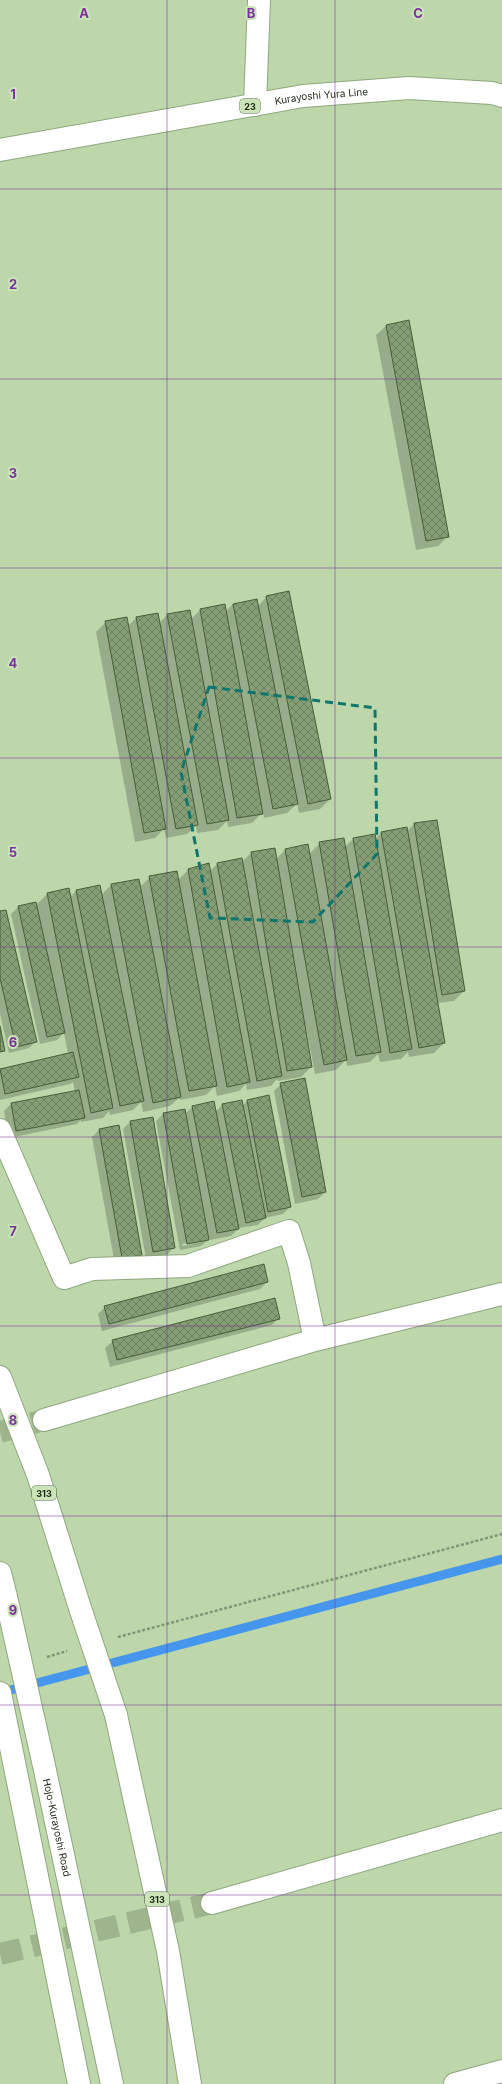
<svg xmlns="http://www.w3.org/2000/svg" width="502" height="2084" viewBox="0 0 502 2084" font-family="Inter,sans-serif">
<defs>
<pattern id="building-cross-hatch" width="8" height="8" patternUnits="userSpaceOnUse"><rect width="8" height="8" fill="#859e75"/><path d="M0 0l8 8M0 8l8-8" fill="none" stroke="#6c815f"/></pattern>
</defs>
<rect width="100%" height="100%" fill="#bdd7ab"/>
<path fill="#0003" fill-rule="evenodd" d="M386,326L448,536L438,546L416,550L376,335Z
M267,596L330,799L320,809L299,813L297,804L287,813L264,818L263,812L252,823L228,827L227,821L218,830L197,833L196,826L187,834L166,838L164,829L155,838L135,842L96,632L106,622L128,626L136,618L159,623L167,615L191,619L200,610L224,606L225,612L233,604L258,606Z
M414,824L464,991L454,1001L437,1003L444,1043L434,1053L409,1057L408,1052L401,1059L380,1062L378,1054L370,1062L347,1066L346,1060L336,1070L315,1074L306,1028L304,1029L311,1067L301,1077L278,1081L277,1079L271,1086L247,1090L246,1084L239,1091L217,1096L215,1086L206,1095L180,1100L179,1098L170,1106L143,1112L141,1102L133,1110L110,1115L109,1111L103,1118L81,1122V1120L77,1124L9,1138L4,1111L11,1104L75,1092L73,1082L70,1084L0,1100V1070L68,1054L64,1033L57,1040L40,1044L11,914L18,907L36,905L47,894L70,897L76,891L101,895L111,885L138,880L140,887L150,877L178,880L188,870L209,864L210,871L217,864L241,863L251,853L276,859L285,850L309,854L320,843L345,847L353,839L375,835V839L381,833L406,828V832Z
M0,912L36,1041L29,1048L9,1053L0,1014Z
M281,1084L325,1192L318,1199L295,1204L274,1091Z
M268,1096L290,1207L283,1214L265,1218L258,1225L239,1228L231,1236L210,1240V1238L201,1246L180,1250L156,1121L163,1114H185L192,1107L213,1102L215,1112L222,1105L241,1101L242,1106L247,1101ZM202,1240V1242L183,1246L182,1244Z
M130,1122L174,1247L167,1255L146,1259L123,1129Z
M99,1130L141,1255L134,1262L115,1265L92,1137Z
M267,1282L260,1289L102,1331L98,1314L105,1307Z
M279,1318L272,1325L110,1367L105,1348L113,1341Z"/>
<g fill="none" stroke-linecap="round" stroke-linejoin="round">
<path stroke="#4796ed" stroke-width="9" d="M0,1693L502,1559"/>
</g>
<path fill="url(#building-cross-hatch)" stroke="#485e38" d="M409,320L449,537L426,541L386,325Z
M289,591L331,799L308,804L266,596Z
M257,599L298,804L273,809L233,604Z
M225,604L263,814L237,818L200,609Z
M190,610L229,820L207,824L167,614Z
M158,613L198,825L176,829L136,617Z
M127,617L166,829L144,833L105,621Z
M437,820L465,991L442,995L414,823Z
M407,827L445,1043L419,1048L381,832Z
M375,834L412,1049L390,1053L353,838Z
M344,838L381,1052L356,1056L319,842Z
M308,844L347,1060L324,1065L285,849Z
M275,848L312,1067L287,1071L251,852Z
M242,858L282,1076L257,1081L217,863Z
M209,863L250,1082L227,1087L188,869Z
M177,871L217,1086L189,1091L149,876Z
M139,879L181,1097L153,1103L111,884Z
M100,885L144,1101L120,1106L76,890Z
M69,888L113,1108L91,1113L47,893Z
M36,902L65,1033L47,1037L18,906Z
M6,910L37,1042L16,1047L0,978V911Z
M0,1026L5,1051L0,1052Z
M73,1052L79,1077L5,1094L0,1069Z
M305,1078L326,1192L302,1197L280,1083Z
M79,1090L85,1118L16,1131L11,1103Z
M269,1095L291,1207L268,1212L247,1100Z
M242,1100L266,1218L246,1223L222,1104Z
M214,1101L239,1229L217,1233L192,1106Z
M185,1109L209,1240L187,1244L163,1113Z
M153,1117L175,1248L153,1252L130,1121Z
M119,1125L142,1255L122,1258L99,1129Z
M264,1264L268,1282L109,1324L104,1306Z
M275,1298L280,1319L117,1360L112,1340Z"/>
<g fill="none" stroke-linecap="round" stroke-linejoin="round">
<path stroke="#9db48d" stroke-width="22" stroke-dasharray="22 11" stroke-linecap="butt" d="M0,1432L44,1420
M0,1954L212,1903"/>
<defs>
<path id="street" d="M255,105L259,0
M0,1130L64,1278L92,1269L188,1266L289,1231L299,1263L315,1340
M44,1420L315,1340L502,1294
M212,1903L502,1820"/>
<g id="primary">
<path id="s1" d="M0,150L303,96L409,88L492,93L502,96"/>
<path d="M455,2084L502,2071"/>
</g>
<g id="highway">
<path d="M0,1377L38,1475L81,1611"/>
<path d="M0,1573L6,1597"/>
<path d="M0,1693L79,2084"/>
<path d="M116,1715L168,1951L190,2084"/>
<path id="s2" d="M43,1761L112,2084"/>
</g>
</defs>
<use href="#street" stroke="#8ea77e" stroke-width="24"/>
<use href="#primary" stroke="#8ea77e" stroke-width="24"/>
<use href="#highway" stroke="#8ea77e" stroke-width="24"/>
<path stroke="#829574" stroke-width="2.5" stroke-dasharray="3 2" stroke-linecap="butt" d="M118,1637L502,1534
M47,1657L67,1651"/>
<use href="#street" stroke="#fff" stroke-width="22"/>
<use href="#primary" stroke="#fff" stroke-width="22"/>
<use href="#highway" stroke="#fff" stroke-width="22"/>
<defs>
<path id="highway-bridge" d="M6,1597L43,1761
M81,1611L116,1715"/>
</defs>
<use href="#highway-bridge" stroke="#8ea77e" stroke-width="24" stroke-linecap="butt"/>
<use href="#highway-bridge" stroke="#fff" stroke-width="22"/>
</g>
<path fill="none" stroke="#0f766e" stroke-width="3" stroke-dasharray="8 5" stroke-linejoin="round" d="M209,687L375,708L377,854L313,922L210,918L181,772Z"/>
<path fill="none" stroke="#7c2fa0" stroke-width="1" stroke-opacity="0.55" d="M167,0V2084M335,0V2084M0,189H502M0,379H502M0,568H502M0,758H502M0,947H502M0,1137H502M0,1326H502M0,1516H502M0,1705H502M0,1895H502"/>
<g text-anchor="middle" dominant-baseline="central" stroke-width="4" stroke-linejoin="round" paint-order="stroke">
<g fill="#cae4b8" stroke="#526047" stroke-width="1">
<rect x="240" y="99" width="20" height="14" rx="3"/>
<rect x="32" y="1486" width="24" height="14" rx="3"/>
<rect x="145" y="1892" width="24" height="14" rx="3"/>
</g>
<g font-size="9" font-weight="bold" fill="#1e2717">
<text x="250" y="106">23</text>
<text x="44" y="1493">313</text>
<text x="157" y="1899">313</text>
</g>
<g font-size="10" fill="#1e2717" stroke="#cae4b8">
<text stroke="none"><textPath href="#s1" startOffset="326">Kurayoshi Yura Line</textPath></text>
<text stroke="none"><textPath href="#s2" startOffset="68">Hojo-Kurayoshi Road</textPath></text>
</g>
</g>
<g font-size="13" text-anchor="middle" font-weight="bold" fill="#7c2fa0" stroke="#cae4b8" stroke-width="4" stroke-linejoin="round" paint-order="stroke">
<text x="84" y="18">A</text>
<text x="251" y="18">B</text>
<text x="418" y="18">C</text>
<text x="13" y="99">1</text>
<text x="13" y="289">2</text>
<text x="13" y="478">3</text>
<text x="13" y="668">4</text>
<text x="13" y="857">5</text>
<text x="13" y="1047">6</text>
<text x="13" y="1236">7</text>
<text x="13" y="1425">8</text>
<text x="13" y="1615">9</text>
</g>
</svg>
